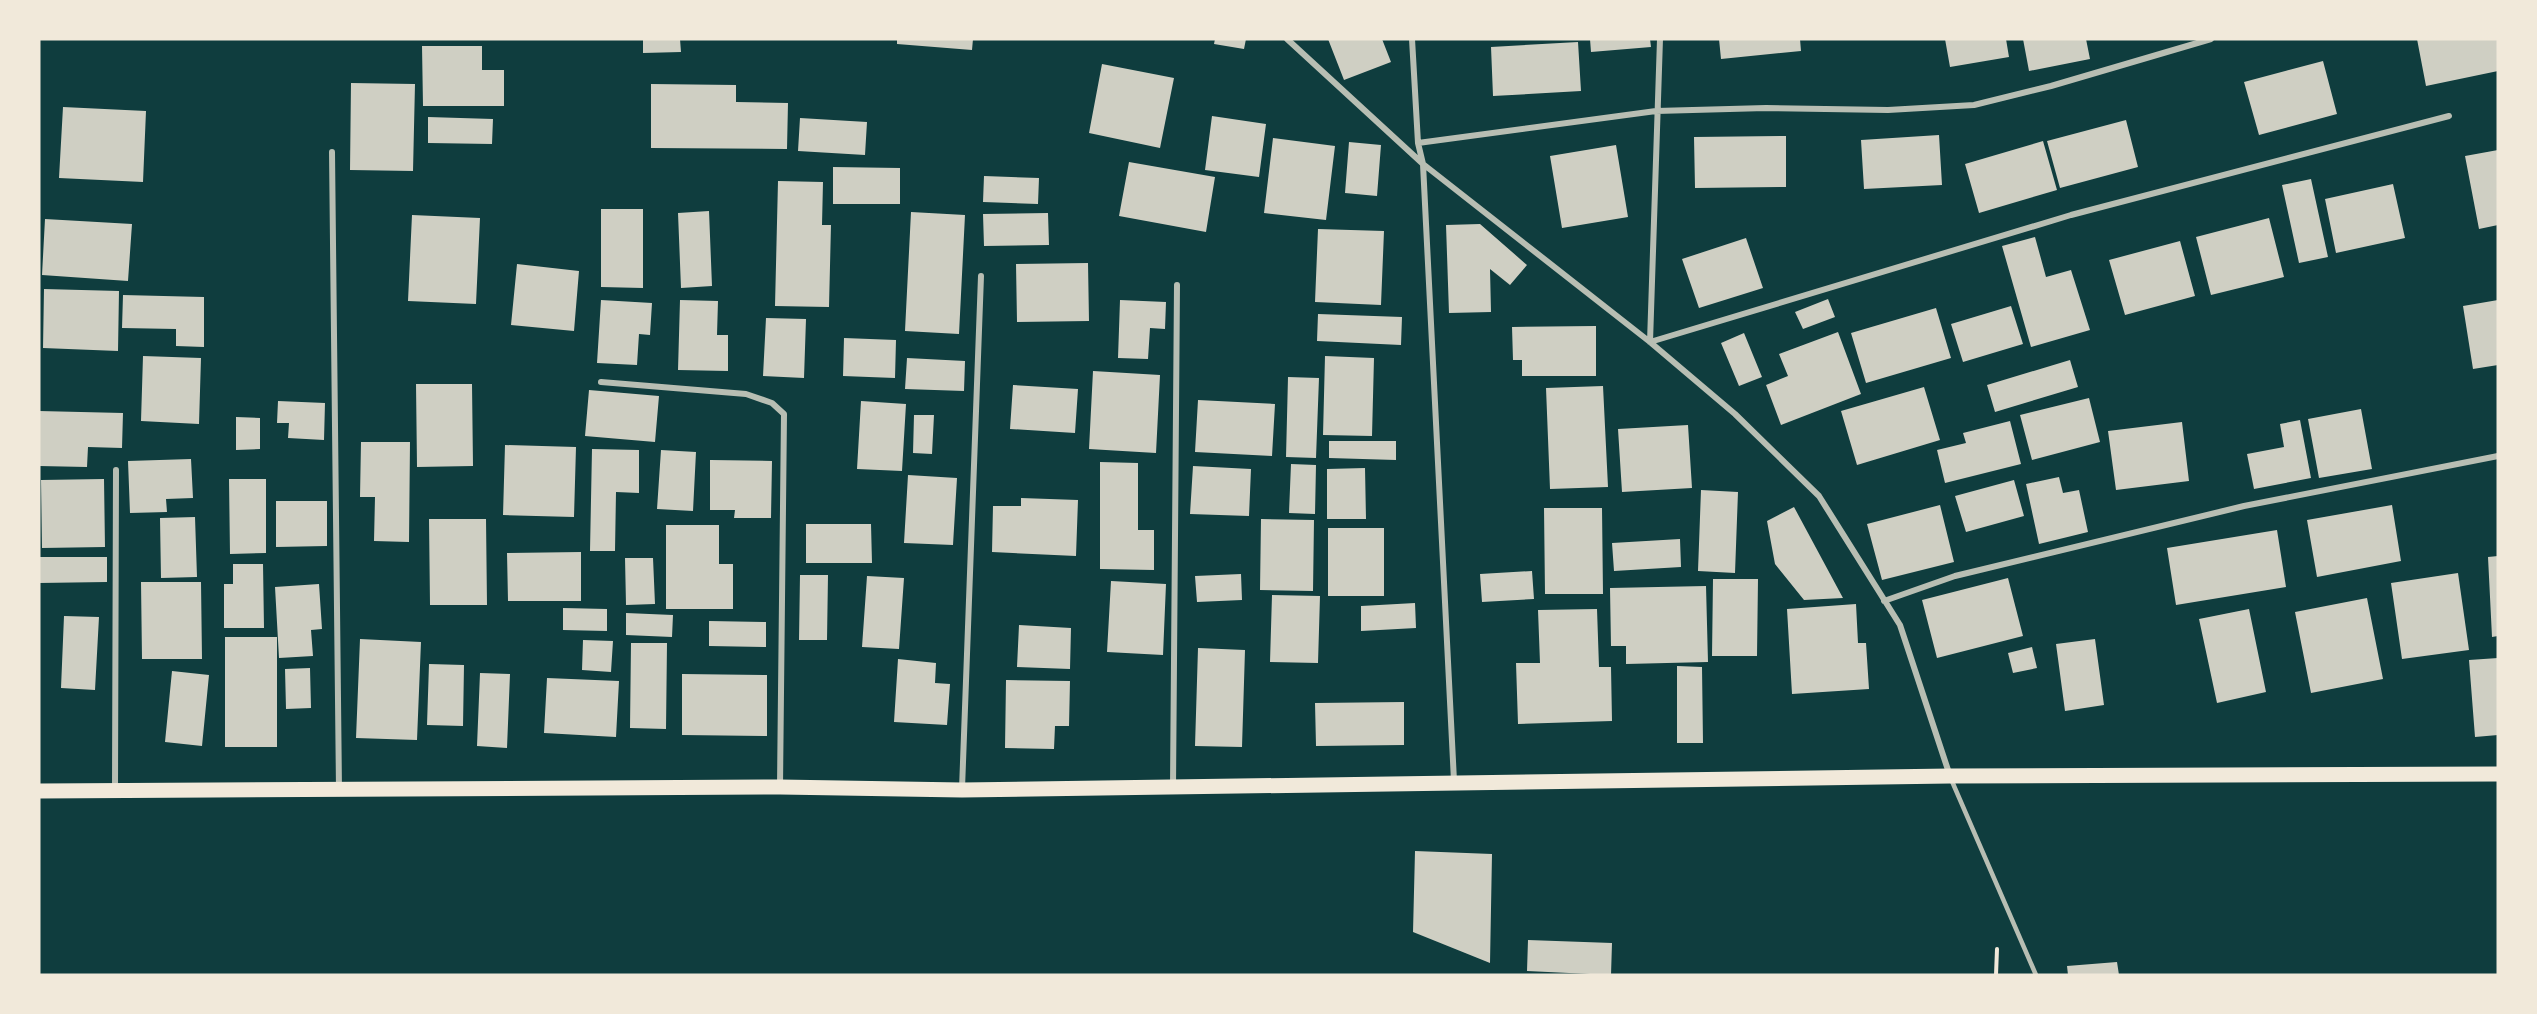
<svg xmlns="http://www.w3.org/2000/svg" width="2537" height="1014" viewBox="0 0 2537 1014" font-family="Commissioner,sans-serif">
<rect width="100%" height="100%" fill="#0f3d3e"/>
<path fill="#cfcfc3" d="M643,39H680L681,52L643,53Z
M897,39H973L972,50L897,44Z
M1215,39H1246L1244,49L1214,44Z
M1328,39H1382L1391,62L1344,80Z
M1590,39H1650L1651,47L1591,52Z
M1719,39H1800L1801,51L1721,59Z
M1945,39H2006L2009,57L1950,67Z
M2023,39H2086L2090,59L2029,71Z
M2417,39H2498V71L2426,86Z
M1578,42L1581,91L1493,96L1491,47Z
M422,46H482V70H504V106H423Z
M2323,61L2337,114L2259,135L2244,82Z
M1102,64L1174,78L1160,148L1089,133Z
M351,83L415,84L413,171L350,170Z
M651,84L736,85V102L788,103L787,149L651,148Z
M63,107L146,111L143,182L59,178Z
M1212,116L1266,124L1259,177L1205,170Z
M428,117L493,119L492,144L428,143Z
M800,118L867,122L865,155L798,151Z
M2126,120L2138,167L2060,188L2047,141Z
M1939,135L1942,185L1864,189L1861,140Z
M1786,136V187L1695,188L1694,137Z
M1273,138L1335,146L1326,220L1264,213Z
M2043,141L2057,190L1979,213L1965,164Z
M1349,142L1381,145L1377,196L1345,193Z
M1616,145L1628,217L1562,228L1550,156Z
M2498,150V225L2479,229L2465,156Z
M1129,162L1215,177L1206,232L1119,216Z
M833,167L900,168V204H833Z
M984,176L1039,178L1038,204L983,202Z
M2311,179L2328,257L2299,263L2282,185Z
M778,181L823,182L822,225H831L829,307L775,306Z
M2393,184L2405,238L2336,253L2325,199Z
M601,209H643V288L601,287Z
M709,211L712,286L681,288L678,213Z
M911,212L965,215L959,334L905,331Z
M1048,213L1049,245L984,246L983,214Z
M412,215L480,218L476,304L408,301Z
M2269,218L2284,277L2211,295L2196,237Z
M45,219L132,224L128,281L42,275Z
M1480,224L1527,265L1510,285L1490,269L1491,312L1449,313L1446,225Z
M1318,229L1384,231L1381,305L1315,302Z
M2035,237L2046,277L2071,270L2090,330L2031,347L2002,246Z
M1746,238L1763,288L1699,308L1682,259Z
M2180,241L2195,296L2125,315L2109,260Z
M1088,263L1089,321L1017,322L1016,264Z
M517,264L579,271L574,331L511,325Z
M44,289L119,291L118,351L43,348Z
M123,295L204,297V347L176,346V329L122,328Z
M1828,299L1835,317L1803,329L1795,312Z
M601,300L652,303L650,335L639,334L637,365L597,363Z
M680,300L718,301L717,335H728V371L678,370Z
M1120,300L1166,302L1165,329L1150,328L1148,359L1118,358Z
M2498,300V365L2473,369L2463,306Z
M2011,306L2023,344L1963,362L1951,324Z
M1936,308L1951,358L1866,383L1851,333Z
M1318,314L1402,317L1401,345L1317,341Z
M766,318L806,319L804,378L763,376Z
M1596,326V376H1522V360H1513L1512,327Z
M1838,332L1861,394L1781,425L1766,385L1788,376L1779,354Z
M1744,333L1762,377L1739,386L1721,343Z
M844,338L896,340L895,378L843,376Z
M143,356L201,358L199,424L141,421Z
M1325,356L1374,358L1372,436L1323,435Z
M907,358L965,361L964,391L905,389Z
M2070,360L2078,387L1995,412L1987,385Z
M1093,371L1160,375L1156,453L1089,449Z
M1288,377L1319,378L1316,458L1286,457Z
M416,384H472L473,466L417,467Z
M1013,385L1078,389L1075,433L1010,429Z
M1603,386L1608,487L1550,489L1546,388Z
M1924,387L1940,440L1857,465L1841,411Z
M589,390L659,396L655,442L585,436Z
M2089,398L2100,442L2032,460L2020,415Z
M1198,400L1275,404L1272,456L1195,452Z
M278,401L325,403L324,440L288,438L289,423H277Z
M861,401L906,404L902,471L857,469Z
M2361,409L2372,469L2319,478L2308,419Z
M39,411L123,413L122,448L88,447L87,467L39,466Z
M914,415H934L932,454L913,453Z
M236,417L260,418V449L236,450Z
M2300,420L2311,478L2254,489L2247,454L2284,447L2280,424Z
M2010,421L2021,464L1945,483L1937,450L1966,443L1963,433Z
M2182,422L2189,481L2116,490L2108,431Z
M1688,425L1692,488L1622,492L1618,429Z
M1329,441H1396V460L1329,458Z
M361,442H410L409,542L374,541L375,497H360Z
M505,445L576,447L574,517L503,515Z
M592,449L639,450V493L616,492L615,551H590Z
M661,450L696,452L693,511L657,509Z
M191,459L193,498L166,499L167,512L130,513L128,461Z
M710,460L772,461L771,518H734L735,510H710Z
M1100,462L1138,463V530H1154V570L1100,569Z
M1291,464L1316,465L1315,514L1289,513Z
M1193,466L1251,469L1249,516L1190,514Z
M1365,468L1366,519H1327V469Z
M908,475L957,478L953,545L904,543Z
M2059,477L2063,493L2079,490L2088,532L2039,544L2026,484Z
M104,479L105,547L42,548L41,480Z
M229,479H266V553L230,554Z
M2014,480L2024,516L1966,532L1955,496Z
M1701,490L1738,492L1735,573L1698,571Z
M1021,498L1078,500L1076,556L992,552L993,506H1021Z
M276,501H327V546L276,547Z
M1940,505L1954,562L1882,580L1867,524Z
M2392,505L2401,561L2317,577L2307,520Z
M1794,507L1843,598L1804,600L1775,564L1767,521Z
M1544,508H1602L1603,594H1545Z
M195,517L197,577L161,578L160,518Z
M429,519H486L487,605H430Z
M1261,519L1314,520L1313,591L1260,590Z
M806,524H871L872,563H806Z
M666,525H719V564H733V609H666Z
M1328,528H1384V596H1328Z
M2277,530L2286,587L2176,605L2167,548Z
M1680,539L1681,567L1614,571L1612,543Z
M581,552V601H508L507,553Z
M2498,556V636L2492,637L2488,557Z
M39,557H107V582L39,583Z
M625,558H653L655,604L626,605Z
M233,564H263L264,628H224V584H233Z
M1532,571L1534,599L1482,602L1480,574Z
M2458,573L2469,650L2402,659L2391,583Z
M1241,574L1242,600L1197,602L1195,576Z
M800,575H828L827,640H799Z
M867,576L904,578L899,649L862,647Z
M2008,578L2023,636L1937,658L1922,600Z
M1713,579H1758L1757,656H1712Z
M1111,581L1166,584L1163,655L1107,652Z
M141,582H201L202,659H142Z
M319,584L322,629L311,630L313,656L279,658L275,587Z
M1706,586L1708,662L1626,664V646H1611L1610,588Z
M1272,595L1320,596L1318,663L1270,662Z
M2367,598L2383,679L2311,693L2295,612Z
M1415,603L1416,628L1361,631V606Z
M1856,604L1858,643H1866L1869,689L1792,694L1787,609Z
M563,608L607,609V631L563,630Z
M1597,609L1599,667H1611L1612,721L1518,724L1516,663H1540L1538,610Z
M2249,609L2266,692L2217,703L2199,619Z
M626,613L673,615L672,637L626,635Z
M64,616L99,617L95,690L61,688Z
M709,621L766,622V647L709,646Z
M1019,625L1071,628L1070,669L1017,667Z
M225,637H277V747H225Z
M360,639L421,642L417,740L356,738Z
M2095,639L2104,705L2065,711L2056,644Z
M583,640L613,641L611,672L582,670Z
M631,643H667L666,729L630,728Z
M2032,647L2037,668L2013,673L2008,653Z
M1198,648L1245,650L1242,747L1195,746Z
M2498,658V735L2475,737L2469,660Z
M898,659L936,663L935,683L950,684L947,725L894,722Z
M429,664L464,665L463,726L427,725Z
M1677,666L1702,667L1703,743H1677Z
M310,668L311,708L286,709L285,669Z
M172,671L209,675L202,746L165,742Z
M480,673L510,674L507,748L477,746Z
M682,674L767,675V736L682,735Z
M547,678L619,681L616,737L544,733Z
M1006,680L1070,681L1069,726H1055L1054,749L1005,748Z
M1404,702V745L1316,746L1315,703Z
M1415,851L1492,854L1490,963L1413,932Z
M1528,940L1612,943L1611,975L1527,971Z
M2117,962L2119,975H2068L2067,966Z"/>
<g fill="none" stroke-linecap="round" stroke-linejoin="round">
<path stroke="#f1e9da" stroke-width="4" d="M1996,975L1997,949"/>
<path stroke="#b8beb3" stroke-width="4.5" d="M1951,779L2036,975"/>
<path stroke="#b8beb3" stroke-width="6" d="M1287,39L1423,164L1650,342L1735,414L1819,496L1900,625L1950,776
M1412,39L1418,143L1423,164L1454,781
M1660,39L1650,342L2071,215L2449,116
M1418,143L1656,111L1766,108L1888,110L1974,105L2051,86L2211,39
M332,152L339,790
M601,382L746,394L772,403L784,414L780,786
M1884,601L1955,576L2244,506L2498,456
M1173,787L1177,285
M962,789L981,276
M115,790L116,470"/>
<path stroke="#f1e9da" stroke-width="15" d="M39,791L780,787L962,790L1950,776L2498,774"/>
</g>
<rect width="2537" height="1014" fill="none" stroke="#f1e9da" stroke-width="81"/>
</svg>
